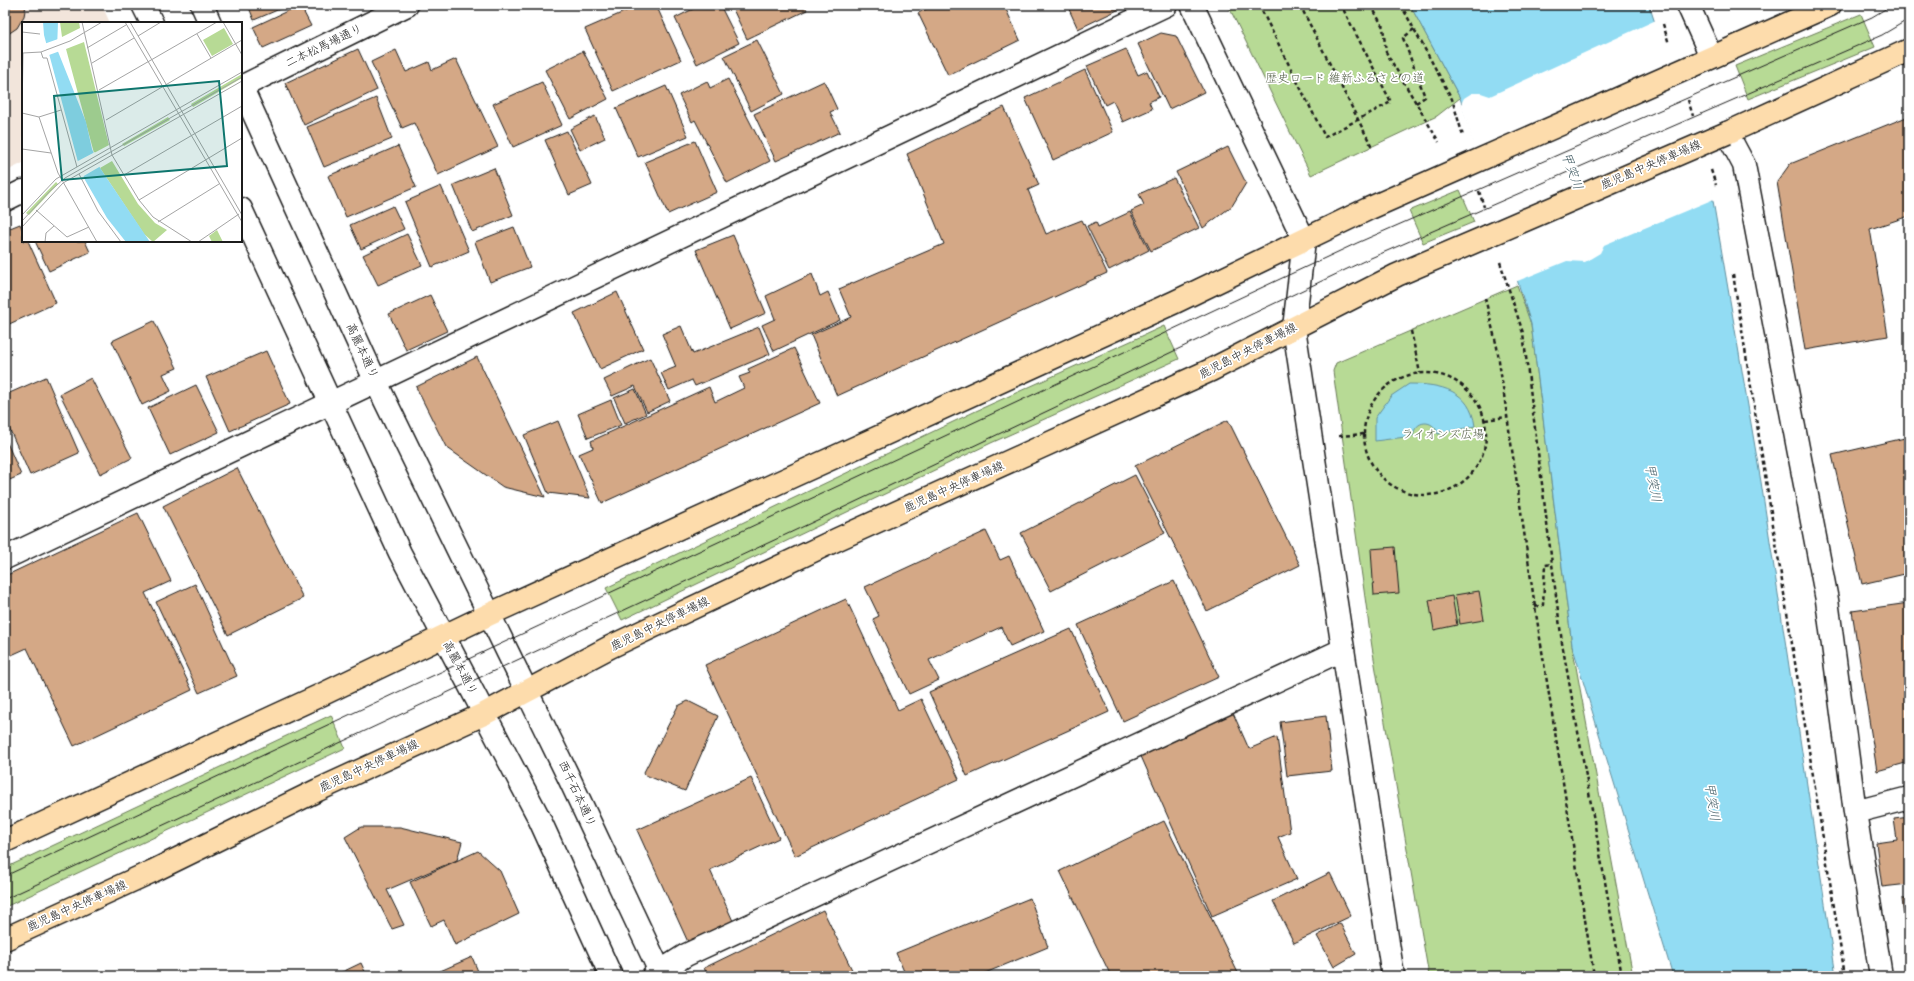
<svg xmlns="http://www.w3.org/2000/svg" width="1914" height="981" viewBox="0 0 1914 981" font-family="'Balsamiq Sans','Klee One',sans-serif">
<rect width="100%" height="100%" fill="#fff"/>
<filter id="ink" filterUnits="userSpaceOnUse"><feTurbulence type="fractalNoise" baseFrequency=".025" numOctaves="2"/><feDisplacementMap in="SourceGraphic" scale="8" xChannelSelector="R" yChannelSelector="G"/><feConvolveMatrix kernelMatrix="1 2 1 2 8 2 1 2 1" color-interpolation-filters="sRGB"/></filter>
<g filter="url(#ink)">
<path fill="#f2e5db" d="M5,5H102L110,23H23V163L5,172Z"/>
<path fill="#b7da95" stroke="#6a7b58" d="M1228,5H1410L1460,98L1437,116L1311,175Z
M1861,14L1875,47L1748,99L1735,66Z
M1460,190L1474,222L1423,243L1409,211Z
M1517,285L1531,324L1572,645L1633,976H1429L1372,647L1333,371L1336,363Z
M1164,326L1179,359L991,443L622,620L606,588L976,411Z
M331,715L345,748L5,907V868Z"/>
<path fill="#92dcf3" stroke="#638f9d" d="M1410,5H1649L1711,189L1761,482L1836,976H1673L1572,645L1531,324L1460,98Z
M1409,384C1441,384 1470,390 1475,426L1438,434C1434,419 1415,419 1413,436L1375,441V418L1391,396Z"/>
<path fill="#fff" d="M1656,20L1712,188L1714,199L1604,245L1600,253L1585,262L1567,261L1515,282L1461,104L1464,98L1472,93H1481L1490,96Z"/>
<path fill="#d4a886" stroke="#1c1c1c" d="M5,5H26L24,16L17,28L5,36Z
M248,5H289L254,20Z
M300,5L311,26L263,48L253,27Z
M640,5H656L681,60L613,91L585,29Z
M701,5H720L739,43L697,64L675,18Z
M731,5H804L807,10L747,39Z
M935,5H1004L1020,40L948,75L918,13Z
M1067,5H1128L1078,29Z
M1161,33L1176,36L1204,92L1169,109L1138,44Z
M757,40L784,94L751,111L724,56Z
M358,49L377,90L304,125L285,83Z
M1126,49L1138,75L1147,71L1159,97L1149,102L1152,109L1123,122L1113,101L1105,105L1087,66Z
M396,50L406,72L429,62L432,70L456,59L498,147L438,175L414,123L402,128L371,62Z
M583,51L608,99L570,119L545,70Z
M1085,70L1113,132L1053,160L1025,98Z
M728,79L770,161L727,183L695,120L692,122L679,95L707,81L710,88Z
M824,81L837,109L830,112L840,132L776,161L754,114Z
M542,82L562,125L513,147L493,104Z
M666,86L688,136L638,157L616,108Z
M376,98L392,139L324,167L307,127Z
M1004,107L1039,185L1028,190L1046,234L1082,220L1107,273L837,396L811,335L851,317L839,289L944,244L907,154Z
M595,116L605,138L580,150L570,129Z
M1909,116V216L1870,229L1888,336L1805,350L1777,182L1790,164Z
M567,131L592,185L569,195L545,140Z
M695,141L717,192L668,214L645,162Z
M398,146L416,187L346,217L328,176Z
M1228,147L1246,183L1232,206L1203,228L1176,172Z
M494,168L513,215L472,232L453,185Z
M1174,178L1199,228L1151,251L1131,211L1144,205L1139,194Z
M441,186L469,251L432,267L405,202Z
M393,206L404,229L361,249L350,225Z
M1130,212L1149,250L1109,270L1087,226L1096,222L1098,227Z
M20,224L23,231V241H28L56,303L7,325L5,320V230Z
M514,227L530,267L490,282L475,242Z
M407,234L422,265L378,285L363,255Z
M733,235L766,313L730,329L696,250Z
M35,241H85L90,252L49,271Z
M812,274L820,296L828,292L840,320L774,351L762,325L775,319L766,296Z
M617,292L643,349L600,369L574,313Z
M430,295L447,331L406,350L389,314Z
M154,321L177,368L163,374L171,391L142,405L112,341Z
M681,326L693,354L759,327L770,354L695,386L692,380L669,390L661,373L676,367L662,334Z
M794,348L820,403L602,503L579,454L593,448L591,441L709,387L715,402L744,388L739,377L750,373L748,369Z
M266,351L290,404L230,431L206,377Z
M477,357L545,497L503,487L446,447L416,387Z
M650,358L670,401L647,412L635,386L612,396L604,380Z
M46,377L79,453L30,475L5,419V395Z
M91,378L132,458L100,474L60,394Z
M196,385L219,432L170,455L148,408Z
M635,389L646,414L625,423L614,398Z
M611,400L621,425L588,438L578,414Z
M1228,420L1300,565L1207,611L1135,466Z
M558,421L590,498L548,493L524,435Z
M1909,437V573L1862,584L1832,455Z
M5,438L21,475L5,482Z
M237,468L303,598L228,635L163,506Z
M1135,475L1165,533L1051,591L1021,533Z
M138,513L171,581L145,593L192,690L74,746L27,648L5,658V576Z
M986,531L1000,560L1009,556L1044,631L1010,646L1001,627L929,660L939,680L909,694L873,619L879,616L865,587Z
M1395,547L1399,593L1374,595L1371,549Z
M1174,581L1219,677L1123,721L1078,625Z
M195,584L237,676L199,693L156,602Z
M1479,591L1484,620L1460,624L1455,595Z
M1452,596L1457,625L1434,630L1429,600Z
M846,599L898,710L921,699L959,779L795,856L705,665Z
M1909,603V762L1877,771L1852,611Z
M1071,629L1109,712L967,776L929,692Z
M688,701L718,716L685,791L643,774L678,706Z
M1233,713L1249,749L1277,737L1290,832L1278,837L1297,879L1212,916L1140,754Z
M1326,716L1332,771L1287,776L1280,722Z
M751,778L779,838L710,870L733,921L688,942L637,830Z
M1909,817V884L1882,887L1876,843L1897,840L1894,819Z
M1164,821L1239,975L1111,976L1060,871Z
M361,827H400L462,842L457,860L387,890L404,925L392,929L345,837Z
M478,851L500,871L519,914L455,945L444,920L431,926L410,882Z
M1330,873L1351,916L1294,943L1273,901Z
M1030,898L1048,947L978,976H906L896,953Z
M1902,899H1909V936H1906Z
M823,910L855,976H708L704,968Z
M1340,923L1356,954L1334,967L1317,936Z
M472,957L480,976H429Z
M361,963L367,976H334Z"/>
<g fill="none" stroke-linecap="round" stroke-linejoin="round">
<defs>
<path id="minor" d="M1688,5L1711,56
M1727,133L1744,165L1827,600L1855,812L1881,976
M5,558L1166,5
M1855,812L1909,798
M653,976L686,955L1342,650"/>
<path id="tertiary" d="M143,5L152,23
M202,5L210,23
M1192,5L1304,240L1294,328L1393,976
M241,86L376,382L569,778L662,976
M241,87L407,5
M5,200L23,191
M241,209L400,553L538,816L611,976"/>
<path id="primary" d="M1690,67L1830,5
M1727,133L1909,50
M5,841L323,694L490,614L1175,302L1368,209L1461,168
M5,939L153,871L318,790L484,714L610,647L838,539L1211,370L1397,275L1488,236"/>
</defs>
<use href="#minor" stroke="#1c1c1c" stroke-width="25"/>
<use href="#tertiary" stroke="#1c1c1c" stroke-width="25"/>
<use href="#primary" stroke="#1c1c1c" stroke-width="25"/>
<path stroke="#1c1c1c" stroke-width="2.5" stroke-dasharray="4 3" stroke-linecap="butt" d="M1259,5L1325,137L1391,102L1341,5
M1300,5L1372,147
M1371,5L1383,27L1386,52L1439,142
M1401,5L1452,99L1463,136
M1663,24L1669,44
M1414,29L1403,38L1425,97L1416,103
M1688,100L1693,116
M1711,170L1716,185
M1479,191L1484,207
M1500,262L1523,333L1562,643L1622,976
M1733,274L1845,976
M1485,298L1497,347L1535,607L1594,976
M1411,331L1420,373
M1364 434a61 61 0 1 1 122 0a61 61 0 1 1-122 0Z
M1485,420L1507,417
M1339,436L1365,434
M1535,607L1543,605L1545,565L1552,564"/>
<use href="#minor" stroke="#fff" stroke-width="22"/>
<use href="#tertiary" stroke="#fff" stroke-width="22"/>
<use href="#primary" stroke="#fddcac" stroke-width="22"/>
<path stroke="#1c1c1c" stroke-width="1" d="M5,876L1357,243L1872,17L1892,5
M5,899L813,522L1364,261L1882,35L1909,19"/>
<defs>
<path id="primary-bridge" d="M1461,168L1690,67
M1488,236L1727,133"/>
</defs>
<use href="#primary-bridge" stroke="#1c1c1c" stroke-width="25" stroke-linecap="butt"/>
<use href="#primary-bridge" stroke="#fddcac" stroke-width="22"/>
</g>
</g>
<g text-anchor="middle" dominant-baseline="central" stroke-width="3.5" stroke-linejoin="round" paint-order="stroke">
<g font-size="12" fill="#1c1c1c" stroke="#fff">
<text transform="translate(324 46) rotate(-26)">二本松馬場通り</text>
<text transform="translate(1651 165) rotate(-23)">鹿児島中央停車場線</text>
<text transform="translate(362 351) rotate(65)">高麗本通り</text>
<text transform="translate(1248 351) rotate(-27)">鹿児島中央停車場線</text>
<text transform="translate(954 487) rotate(-24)">鹿児島中央停車場線</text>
<text transform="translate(660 624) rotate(-26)">鹿児島中央停車場線</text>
<text transform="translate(460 668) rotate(62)">高麗本通り</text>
<text transform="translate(369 766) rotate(-25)">鹿児島中央停車場線</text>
<text transform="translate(577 794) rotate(65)">西千石本通り</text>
<text transform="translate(77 906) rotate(-24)">鹿児島中央停車場線</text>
</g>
<g font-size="12" fill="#525e46" stroke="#fff">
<text x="1345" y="78">歴史ロード 維新ふるさとの道</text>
<text x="1443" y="434">ライオンズ広場</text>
</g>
<g font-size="13" font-style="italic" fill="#455f67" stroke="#fff">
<text transform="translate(1572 171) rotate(70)">甲突川</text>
<text transform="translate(1653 483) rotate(79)">甲突川</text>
<text transform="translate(1712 802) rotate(81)">甲突川</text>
</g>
</g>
<g transform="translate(22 22)">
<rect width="220" height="220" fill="#fff"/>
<path d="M38,0H57L58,6L40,15ZM202,6L211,22L190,34L181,18ZM62,20L87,123L72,131L44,27ZM220,52V56L171,85L169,82ZM146,95L148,98L102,124L100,122ZM90,139L116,182L133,201L145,208L131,220L122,212L78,146ZM34,160L36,162L7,193L4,191ZM195,208L201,220H190L187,214Z" fill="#b7da95"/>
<path d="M21,0H36L35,27L64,100L70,127L78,146L128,220H104L85,196L63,158L56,140L22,13Z" fill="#92dcf3"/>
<path d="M36,17L38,29L27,33L22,22ZM73,130L79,144L60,155L54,140Z" fill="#fff"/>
<path fill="none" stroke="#a4a4a4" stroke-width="1" d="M60,0L90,133L117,178L131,195L170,220M103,0L220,200M108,0L220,193M201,0L220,33M0,9V30M0,10L18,12M175,12L189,36M116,14L139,0M65,26L104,3M19,30L21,36H25L55,145M70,41L112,16M77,68L195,0M0,91L17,95L39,88M0,92L1,31L19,30L48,19L80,0M17,95L36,151L75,220M84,98L220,18M0,127L29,131M57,152L76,189L99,220M102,153L220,84M117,178L220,116M14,188L45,215M0,193L34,157L220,50M0,199L28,169L43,156L220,55M136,200L197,162M0,205L41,161L220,59M45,215L67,205M23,220L24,211L32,204M176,220L217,192"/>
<path fill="#0f766e" fill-opacity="0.15" stroke="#0f766e" stroke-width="2" d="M197,59L205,144L40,158L32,74Z"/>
<rect width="220" height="220" fill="none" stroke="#1c1c1c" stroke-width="2"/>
</g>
<rect width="1914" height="981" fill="none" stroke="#fff" stroke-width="20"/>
<rect x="10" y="10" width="1894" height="961" fill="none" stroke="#1c1c1c" stroke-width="1.5" filter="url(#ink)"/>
</svg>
